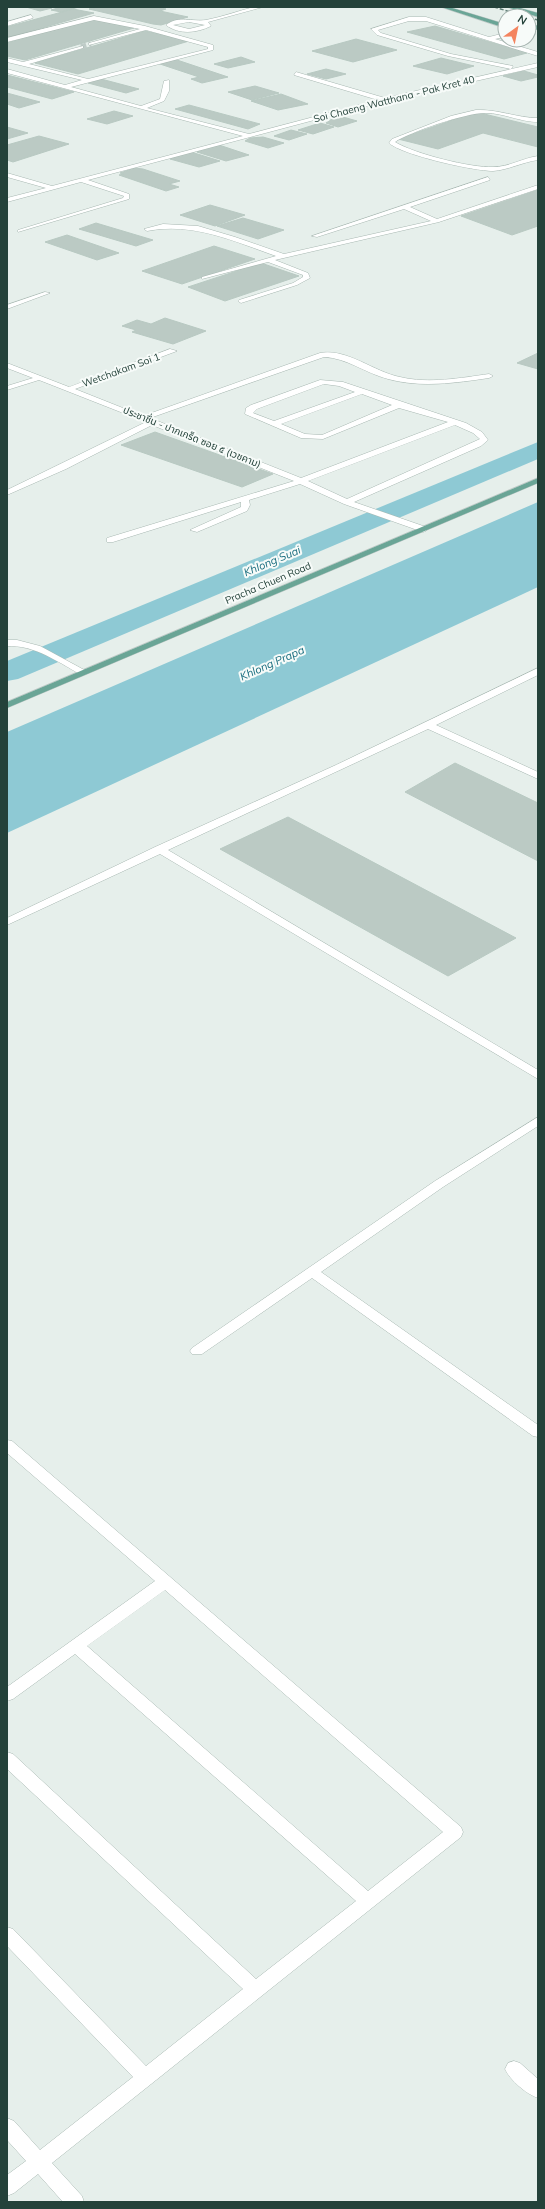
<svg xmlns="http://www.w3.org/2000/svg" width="545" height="2209" viewBox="0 0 545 2209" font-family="Mulish,'Noto Sans Thai',sans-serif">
<rect width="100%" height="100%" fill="#e6efeb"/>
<path fill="#8ec9d4" d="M538,502V587L7,833V732Z"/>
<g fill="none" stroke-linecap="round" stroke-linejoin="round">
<path fill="#8ec9d4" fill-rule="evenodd" d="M538,442V459L18,679L7,681V661Z"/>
</g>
<path fill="#bbcac4" stroke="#b8c9c2" d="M26,7H48L52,8L40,11Z
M61,7H79L61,12L51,10Z
M97,7H157L166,9L160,11L188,17L161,25L153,24L89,9Z
M73,9L94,13L7,38V27Z
M93,19L134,28L25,60L7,56V43Z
M435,26L527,53L504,59L407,32Z
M145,31L189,41L78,74L35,63Z
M356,39L397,50L353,62L312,51Z
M241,57L255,62L228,68L214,64Z
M441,58L474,66L447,74L413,66Z
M174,59L228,77L202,83L191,79L199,77L157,63Z
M326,69L346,74L326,79L307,74Z
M524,71L538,75V77L521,81L503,76Z
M7,75L74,92L52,99L7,87Z
M101,79L139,89L126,93L88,83Z
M255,86L279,93L252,100L228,92Z
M7,93L40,102L19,108L7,104Z
M281,94L308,104L278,110L251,101Z
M189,105L260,124L248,129L175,109Z
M114,111L133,116L107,124L87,119Z
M476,112L538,127V147L483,133L438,149L398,139Z
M343,117L357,121L338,127L326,123L332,119Z
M320,123L334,127L313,134L298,130Z
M7,127L28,133L7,139Z
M291,130L307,134L289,140L274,136Z
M39,136L69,144L13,162L7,160V145Z
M263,137L284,143L268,148L245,141L250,138Z
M219,145L249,155L226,161L197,152Z
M191,152L220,161L199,167L170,159Z
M135,168L143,169L180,181L169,184L179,187L166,191L119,175L124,174L120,173Z
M538,190V226L512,235L461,216Z
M210,205L245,215L215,226L180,215Z
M243,218L284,230L258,239L217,226Z
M96,223L153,240L136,246L79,229Z
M67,235L119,253L97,260L45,242Z
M214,246L255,259L182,284L142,271Z
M261,263L299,276L225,301L188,287Z
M165,318L206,331L173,344L132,332L136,330L122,326L137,320L151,324Z
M538,353V369L517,363Z
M155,432L273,474L242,487L121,445Z
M455,763L538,803V861L405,792Z
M288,817L516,938L448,976L220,849Z"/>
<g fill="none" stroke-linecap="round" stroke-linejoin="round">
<path stroke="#bfccc8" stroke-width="5.5" stroke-dasharray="5.5 3" stroke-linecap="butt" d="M81,47L91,44"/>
<defs>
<path id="minor" d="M254,7H263L208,22L211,26C197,33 179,35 166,25C179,15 192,22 206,20C222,17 238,11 254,7ZM189,22L205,25L189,29L173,25Z
M31,15L33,18L7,26V22Z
M94,16L145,26L213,45V50L71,87L141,106L160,99L164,81L169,80V91L164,101L147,108L249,134L378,100L294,75L296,72L385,98L538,63V67L386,101L88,180L129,194V199L18,232V230L123,198L124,196L81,182L7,202V198L46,188L7,177V173L52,186L243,136L7,73V69L65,85L82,80L7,62V58L23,62L83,46V48L29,64L88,79L208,49V47L146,30L89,45V43L140,29L94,20L7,42V38Z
M409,17H426L489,37L505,33V37L495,39L538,52V56L426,21H409L378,30L381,33L451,54L513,66L511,69L448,56L377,35L371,29Z
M476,110C498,109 517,118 538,118V122C520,122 504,113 486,113C469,112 409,132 395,142C415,154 471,168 493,167C509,167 523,158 538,156V160C523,162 508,170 493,171C474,171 402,155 389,143L392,139L451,116Z
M488,177L490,180L410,207L437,219L538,185V189L439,222L275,260L308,273L310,278L297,285L241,303L238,301L239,300L293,283L303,277V275L268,262L202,279V277L276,256C233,241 193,222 147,231L144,229L163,224L198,226L235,237L284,254L431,221L404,209L317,237L312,236Z
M45,292L50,293L7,309V305Z
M170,349L177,351L75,389L143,416L320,353C347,348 374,372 400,377C429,384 460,378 489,374L493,376L489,378C455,383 421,388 388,379C365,373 347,358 324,357L150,418L301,478L448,422L399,408L323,439L301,438L245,414L246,408L251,405L320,380L343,382L466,423L482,432L488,440L481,446L354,502L426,527V531L423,532L344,504L300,484L249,500L250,505L247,511L197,532L190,530L241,507V502L113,542H107V538L294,481L152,425L66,469L7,495V490L146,422L39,380L7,390V386L33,378L7,368V363L69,387ZM324,384L339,386L355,392L274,421L253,413L257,409ZM362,394L392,405L322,435L305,434L281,424ZM455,425L473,433L480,439L347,499L308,481Z
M7,640H17L40,646L88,672L83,675L80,674C56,661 35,645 7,646Z
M538,668V675L436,725L538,772V779L428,729L168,850L538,1070V1079L160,854L7,925V918L155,847L336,765Z
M538,1117V1126L443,1187L321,1272L538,1425V1437L533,1436L312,1278L202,1354H192L190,1351L192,1348L435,1181Z
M7,1440L12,1441L461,1827L463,1832L461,1837L52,2163L82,2196L84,2202H63L38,2174L14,2193L7,2196V2175L26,2161L7,2140V2118L14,2121L40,2150L133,2077L7,1946V1927L13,1929L146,2066L243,1989L7,1769V1752L13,1754L256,1979L356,1901L75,1654L13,1699L7,1701V1687L155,1581L7,1453ZM165,1590L443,1832L368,1891L87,1646Z
M514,2061L520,2063L538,2079V2098C526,2094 510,2080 505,2069L508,2063Z"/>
<path id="major" d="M441,7H449L505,24V28Z
M507,7H516L538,13V17Z
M529,23L538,26V30L529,27Z
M538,478V483L7,708V702Z"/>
</defs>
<use href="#minor" stroke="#a8b8b2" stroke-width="1"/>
<use href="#major" stroke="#c2cac8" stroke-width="1"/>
<use href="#minor" fill="#fff" fill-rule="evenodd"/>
<use href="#major" fill="#6aa596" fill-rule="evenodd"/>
<path stroke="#5f7d75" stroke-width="1.5" stroke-dasharray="4 2" stroke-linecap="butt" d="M494,7L524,16
M529,18L538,20"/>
</g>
<g text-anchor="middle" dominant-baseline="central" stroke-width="4" stroke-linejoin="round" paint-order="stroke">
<g font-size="10" fill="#24423a" stroke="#f7fbf9">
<text transform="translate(394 99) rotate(-14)">Soi Chaeng Watthana - Pak Kret 40</text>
<text transform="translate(121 370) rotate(-20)">Wetchakam Soi 1</text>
<text transform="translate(192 437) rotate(22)">ประชาชื่น - ปากเกร็ด ซอย ๕ (เวชคาม)</text>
<text transform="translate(268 583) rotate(-23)">Pracha Chuen Road</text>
</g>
<g font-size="11" font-style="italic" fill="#1c6f80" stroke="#f7fbf9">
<text transform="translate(272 561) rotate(-23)">Khlong Suai</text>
<text transform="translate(272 663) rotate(-24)">Khlong Prapa</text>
</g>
</g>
<rect width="545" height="2209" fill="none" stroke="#24423a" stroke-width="16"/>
<g transform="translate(517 28) rotate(33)"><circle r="19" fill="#f7fbf9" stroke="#a3b1ad"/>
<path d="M0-3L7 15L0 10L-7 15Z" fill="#f4845f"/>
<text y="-6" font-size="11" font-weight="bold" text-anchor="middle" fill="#24423a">N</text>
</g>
</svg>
